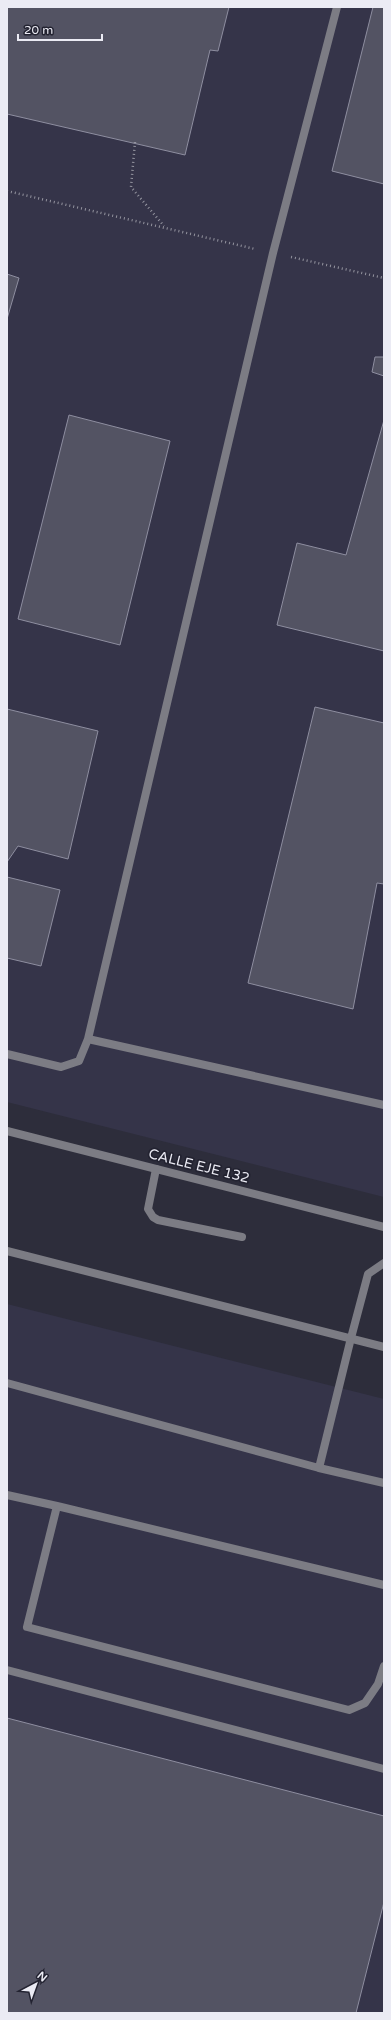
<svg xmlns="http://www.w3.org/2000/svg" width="391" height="2020" viewBox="0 0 391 2020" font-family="'Varela Round',sans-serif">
<rect width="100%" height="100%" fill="#2d2d3b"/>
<path fill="#353449" d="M7,7H384V1197L7,1102Z
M7,1304L384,1399V2013H7Z"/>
<path fill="#535363" stroke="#8e8ea0" d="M7,7H229L218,51L210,50L185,155L7,114Z
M373,7H384V184L332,171Z
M7,274L19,278L7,319Z
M375,357H384V376L372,372Z
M69,415L170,441L120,645L18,619Z
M384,420V651L277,625L297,543L346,555Z
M315,707L384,723V884L377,883L353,1009L248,983Z
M7,709L98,731L68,859L18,846L7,862Z
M7,877L60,890L41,966L7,958Z
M7,1718L384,1816V1902L356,2013H7Z"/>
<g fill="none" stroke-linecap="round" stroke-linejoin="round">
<path stroke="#94949f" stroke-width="2.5" stroke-dasharray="1 3" stroke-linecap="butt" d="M135,142L131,187L164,226
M7,191L255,249
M291,257L384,278"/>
<path stroke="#7c7c84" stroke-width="8" d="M337,7L273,253L88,1039L384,1105
M7,1054L61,1067L79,1061L88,1039
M156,1169L148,1209L153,1217L158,1220L242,1237
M351,1338L319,1468L384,1483
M7,1383L319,1468
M7,1495L57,1506
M384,1585L57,1506L27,1627L349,1710L365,1703L378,1684L384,1666
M7,1670L384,1769"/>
<path stroke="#7c7c84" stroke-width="8" d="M7,1131L384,1227
M7,1251L384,1347
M351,1338L368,1274L384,1263"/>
</g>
<g text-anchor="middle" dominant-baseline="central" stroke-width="3.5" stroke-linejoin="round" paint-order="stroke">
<g font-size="14" fill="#ebebf4" stroke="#232331">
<text transform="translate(199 1166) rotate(14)">CALLE EJE 132</text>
</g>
</g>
<rect width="391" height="2020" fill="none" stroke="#ebebf4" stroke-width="16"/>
<g transform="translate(36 1984) rotate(41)" stroke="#232331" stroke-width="3" paint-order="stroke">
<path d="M0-3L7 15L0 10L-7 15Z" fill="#ebebf4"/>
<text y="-6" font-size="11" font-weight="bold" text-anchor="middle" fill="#ebebf4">N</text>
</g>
<path d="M18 34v6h84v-6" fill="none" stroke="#ebebf4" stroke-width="2"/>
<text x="24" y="34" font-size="12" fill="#ebebf4" stroke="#232331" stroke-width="3" paint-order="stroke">20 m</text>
</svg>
